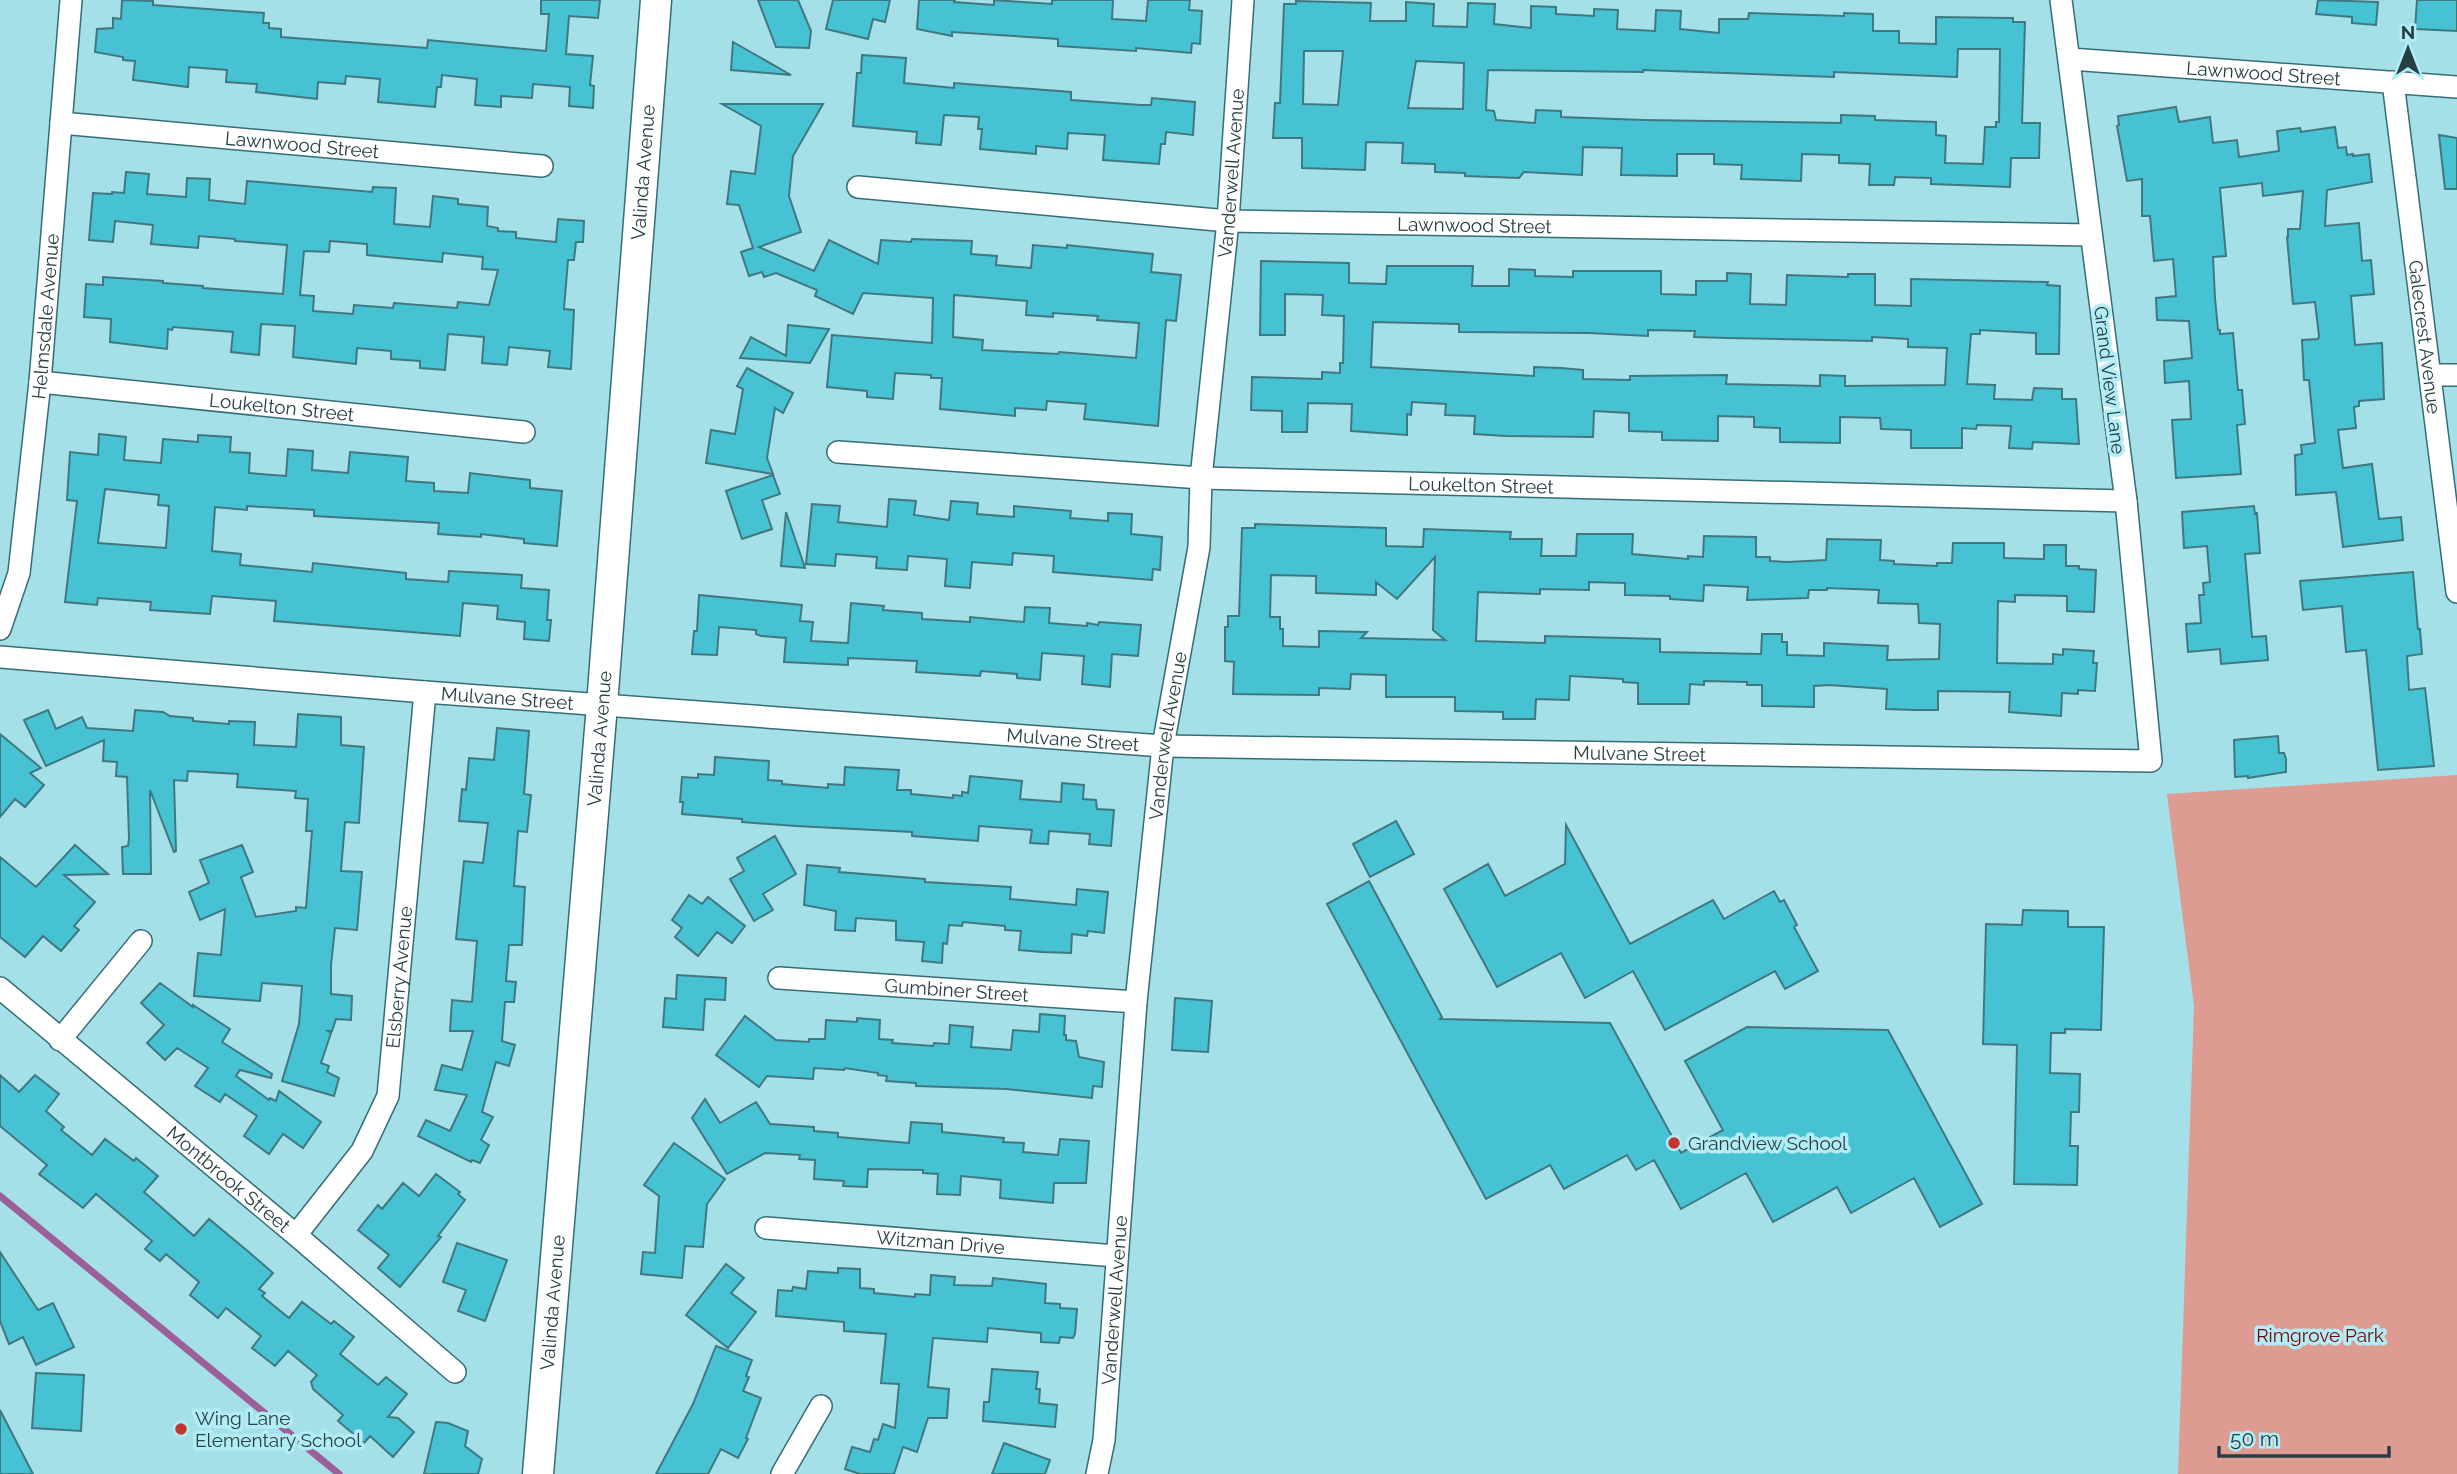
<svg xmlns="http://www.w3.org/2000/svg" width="2457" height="1474" viewBox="0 0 2457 1474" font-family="Raleway,sans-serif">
<rect width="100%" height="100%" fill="#a5e0e9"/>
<path fill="#de9b92" d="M2457,775V1474H2178L2194,1006L2167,794Z"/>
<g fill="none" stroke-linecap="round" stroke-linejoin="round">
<path stroke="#9b6099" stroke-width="7" d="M0,1196L339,1474"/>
</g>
<path fill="#46c2d3" stroke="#407881" stroke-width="2" fill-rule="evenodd" d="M122,0L153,1V5L264,13L263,23H269V28L281,29V37L427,48L428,40L546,51L549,14H541V0H600L598,18L569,16L566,54L593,56L590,85L594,86L593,108L569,106L570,87L533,84L532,98L501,96V107L475,105L477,79L442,75L441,87H437L435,107L378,102L380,79L346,76L345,84L318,82L317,99L256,92L257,84L226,82L227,70L189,67L188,87L133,80L135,61L123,60V57L95,52L97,29L113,28V18L121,19Z
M758,0H798L811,31L809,48L776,47Z
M833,0H890L885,22L873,19L868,39L826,29Z
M919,0H955L954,2L994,5V0L1052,4V0H1113L1112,19L1146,21L1148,0H1190L1189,10L1202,11L1200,44L1192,43L1191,53L1136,48V51L1058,46V39L952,32V36L917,29Z
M2318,0L2378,2L2376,25L2352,23V17L2316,14Z
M2417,0H2457V31L2415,29Z
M1296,1L1371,3L1370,21H1406V2L1434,4L1433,26L1467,27L1468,3L1495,4L1494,24L1531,28V6L1556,7V14L1594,16V9L1618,10L1617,29L1655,31L1656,10L1681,11L1680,29L1719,33V19H1748L1749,13L1844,16V13L1873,14V31H1899V43L1936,44V17L2013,18V22H2025L2022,123H2040L2039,158H2011L2010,187L1931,184V178L1895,177L1894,185H1869L1870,164L1839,163V155L1802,154L1801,181L1741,179L1742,165L1714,164V154H1677V176L1621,175L1622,148L1583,147L1582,175L1524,172L1519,178L1465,176V173L1435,172V164L1402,163L1403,143L1366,142L1365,170L1302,168V138H1273L1275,103H1280L1284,4H1296ZM1958,49H2000L1999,122H1996V127H1985L1983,164L1945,163L1946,136L1936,135V122L1875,120V116L1841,115V123L1644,120L1561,117V111L1536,110L1535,123L1496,120L1494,111L1486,110L1488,70L1643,72V70L1834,77V72L1957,77ZM1304,51H1343L1338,105L1303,104ZM1416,61L1464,63L1463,109L1408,108Z
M733,42L791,75L731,70Z
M862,55L906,58L904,83L954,88V83L1071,92V100L1141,105H1151L1152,98L1195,102L1193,135L1166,132L1165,144H1161L1159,164L1103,160L1105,135L1068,133L1067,149L1036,146V154L980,149L982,129H978L979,117L944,115L941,145L916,143L917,132L853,126L857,73H861Z
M722,104H823L793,156L789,196L801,232L759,247L814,271L829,240L878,264L881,240L911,242L912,239L972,241L971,254L997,256L996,265L1031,268L1033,245L1067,248V245L1153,254L1151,272L1181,275L1176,321L1166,320L1158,426L1084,419L1086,404L1047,401L1046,410L1015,408V416L940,409L942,378H931V375L895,373L893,399L867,397V391L827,387L832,335L932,343L933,298L863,293L853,314L815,296L817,290L776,273L764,277L762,272L749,276L741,252L753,248L739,205L727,204L731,171L755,174L761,126ZM954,295L1027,301L1026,315L1053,317V313L1098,316L1097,320L1139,323L1136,358L1059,352L1058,354L982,350L983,340L953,337Z
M2176,107L2179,122L2210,117L2213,143L2237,140L2239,157L2279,151L2277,131L2300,128L2301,132L2335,127L2338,148L2346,147L2347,155L2353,154V156L2369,154L2372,182L2327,190L2325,226L2359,223L2362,261L2371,260L2374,294L2351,296L2355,345L2382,343L2384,399L2359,401V406L2354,407L2356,428L2338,430L2343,468L2372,464L2379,519L2401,517L2403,540L2343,547L2336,492L2296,495L2295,455L2302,454L2301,445L2315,443L2309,380H2304L2302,340L2318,339L2319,336L2315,302L2293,304L2287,237H2288V229H2300L2303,191L2263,196L2262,183L2220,188L2226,256L2213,257L2215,298L2218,330H2220V334L2233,333L2238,390H2242L2245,424L2237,425L2241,474L2176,478L2172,420L2191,419L2189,381L2165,383L2164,361L2192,358L2189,321L2157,320L2156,298L2176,296L2173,259L2154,261L2150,216H2142V179L2127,181L2117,126L2119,125L2118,116Z
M2439,135L2457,138V189H2445Z
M126,172L149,174L147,194L186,197L187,178L210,179L209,200L245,204L247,181L372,192L373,187L396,188L394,224L430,227L433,196L458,199V204L488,207L487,226L498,228V231L516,232V238L556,242L558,219L584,221L583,242H576L574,260H568L564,309L574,310L571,369L548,367L550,351L509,347L507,365L482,363L484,337L448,334L445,370L420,368V361L391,359V351L357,348L356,364L293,357L295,326L261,324L259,355L231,352L233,332L173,327L172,330L168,329L167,349L110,342L111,319L84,317L86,284L103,285V277L163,281V283L203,286V288L283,294L287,245L235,241V239L199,236L198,248L151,244L153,225L115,221L113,242L89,240L93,193L112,194V192L124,193ZM330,241L367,244V255L398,258L442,262L443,253L483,257L482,269L498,270L489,305L458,302L457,308L394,303L393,308L354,305L353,314L313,311L314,296L300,295L304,251L329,252Z
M1261,261L1349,263V283L1386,284L1387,266H1473L1472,286H1509V269L1535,270V276L1573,277V271H1661V294L1696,295V281H1727V273L1751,274L1750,304L1786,305L1787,275L1848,277V274H1875V305L1911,306V279L2048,282L2047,285L2060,286L2059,354H2036V333L1980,330V334H1971L1967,384L1995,385L1994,399L2032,400L2034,388L2062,389V399H2076L2079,444L2033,442L2032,449L2009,448L2011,426L1977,425L1976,429L1962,428V448H1911V430L1881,429L1880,418L1840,417V443L1780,442V428L1754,427V417L1718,416V441L1662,440V432L1629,431V413L1594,411L1593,437L1506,436L1474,434L1475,416L1445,415L1446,404L1412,402L1411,415L1407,414V435L1351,431L1352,404L1308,403L1307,432H1282V411L1251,410L1252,377L1322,379V372L1340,373V363H1343L1344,316L1322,315L1323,295L1285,294V335H1260ZM1373,322L1459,324V332L1588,333L1648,336V330L1695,331L1694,337L1727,338L1872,341V337L1908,339V347L1947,348L1945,385L1845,386V376L1820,375V386L1726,384L1727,375L1630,376V380L1583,379V370L1561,368L1534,367V376L1371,367Z
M788,325L829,329L810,363L740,358L751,337L786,356Z
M747,368L793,393L783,413L775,408L767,458L773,474L706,463L711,430L735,434L743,389L737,386Z
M99,434L126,437L124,460L161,463L163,439L198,442V435L231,437L230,452L250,453L249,473L286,476L288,449L313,451L312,470L348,473L350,452L408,457L406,481L434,483V491L468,493L470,473L530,480V488L562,491L557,546L524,543V539L481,534V537L438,534L439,523L314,516V510L247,506V510L215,507L212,551L241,554L240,565L312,572L313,563L406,573V579L448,582L449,571L522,575L521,588L549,590L547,620H551L549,641L524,639L525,622L497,619L498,606L463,603L460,636L274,621L276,601L212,596L210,614L150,610L151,602L98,598L97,605L65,602L77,501L67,500L70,452L98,455ZM105,489L159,495L158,505L169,506L166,548L98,543Z
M773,475L780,494L762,500L772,529L742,539L726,491Z
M889,499L916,501L914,515L949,520L951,501L978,503L977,514L1014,517V506L1071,511L1070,518L1108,521V513L1132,514L1131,534L1162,537L1160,570L1153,569L1152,580L1053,572L1054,556L1013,553L1012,565L972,562L970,588L945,586L947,559L908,556L907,570L876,568L877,557L836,554L835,566L806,564L812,504L840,506L838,522L887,527Z
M2254,506L2255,514L2257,513L2260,553L2245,554L2252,637L2266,636L2268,660L2221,664L2220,649L2188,652L2186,624L2201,623L2199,595H2204L2203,583L2210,582L2207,546L2184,548L2182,512Z
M786,512L805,568L781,566Z
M1255,524L1386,528V546L1423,547L1424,529L1511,532L1510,539H1542L1541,556H1576L1577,534H1633L1632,554L1688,559V556L1703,557L1704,536L1756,537V557H1770V561L1787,562L1826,560L1827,539L1881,540L1880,560L1894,561V564L1937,566V563H1952L1953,543H2004V558L2044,559V545H2066V566H2079V569L2096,570L2094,612L2067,611V596L2015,595V602L1998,601L1997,663L2053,664V654L2063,655V649L2094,651L2093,663H2097L2095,691L2078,690V694L2062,693L2061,716L2009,712L2010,692L1938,691V710H1915L1886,709L1887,689L1829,685L1814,686V707L1762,706V685H1747V682L1704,681V685L1690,684L1689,704H1638V683L1623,682V679L1570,676L1569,700L1536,699L1535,719H1503V712L1455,711V697H1386V675L1351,674L1350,689L1319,688V695L1233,694L1234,662L1225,661V627H1228V616H1239L1242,528H1255ZM1435,557L1433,630L1445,640L1361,638L1367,632L1319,631V647L1283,646V629H1280V617H1270L1271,575L1316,576V593L1376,595V582L1397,599ZM1589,582L1625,583V595L1670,596V599L1703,601L1704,585L1748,587L1747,600L1808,598L1809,590H1827V588L1879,590L1878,603L1918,604L1919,623L1940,624L1939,659L1887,660L1888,646L1824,643V656L1787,655V642H1782V634H1762L1761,654L1660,652V639L1545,636V643L1476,641L1478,592L1540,594V589L1589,590Z
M2413,572L2418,629H2420L2422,654L2407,656L2409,690L2425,688L2434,766L2378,770L2366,650L2346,652L2342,606L2303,610L2300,581Z
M699,595L802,605L800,621L813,622L811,641L848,643L851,603L884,606L883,610L922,613V619L970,622V617L1024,622L1025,607L1050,608L1049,623L1087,626V623L1098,625L1099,622L1141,625L1138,656L1112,654L1110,687L1082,684L1084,656L1042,653L1040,680L1017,678V674L981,671L980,676L916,672L917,661L848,658V665L784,662L786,638L761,636L756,634V630L719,627L717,655L692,654L694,631H697Z
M48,710L56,729L82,717L87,728L133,731L135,710L163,712L170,716L193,718V721L229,724V721L255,722L254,745L296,747L298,714L341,717V745L364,747L359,823L345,822L341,871L362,872L357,930L335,928L331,965V994L352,996L351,1020L336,1019L332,1031H328L331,1033L321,1063L329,1066L327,1072L339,1078L334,1096L282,1081L299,1024L302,986L262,983L260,1001L194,996L198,953L221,955L225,909L200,920L189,892L209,883L200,860L242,845L253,872L241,877L256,917L296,911V907L306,908L312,831H306L308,799L295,798L296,791L237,787L238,774L188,771L187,781L174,780L176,851L174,852L150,790L151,874H123L122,847L128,846L129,839L127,777L116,776L117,762L103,761L104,740L46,766L24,720Z
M497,728L529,731L524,794L531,795L527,832L518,831L514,886L525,887L522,945H509L506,981L516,982L514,1002H505L502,1041L515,1045L509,1066L496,1062L482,1112L493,1117L481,1140L489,1145L480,1163L472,1160L471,1162L418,1136L426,1120L450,1131L467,1095L435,1090L442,1065L462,1070L473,1031H450L452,1000L472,1002L477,941L456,939L464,861L483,863L488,823L459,821L462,789L466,790L469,758L494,760Z
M0,734L41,768L30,773L44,785L25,807L15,799L0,817Z
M2278,736L2279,753H2284L2286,759V772L2248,778V776L2235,777L2234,740Z
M715,757L769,761L768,780L782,781V784L828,788V784L844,785L845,767L899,770L897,790H911V794L953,798V795L962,796V792L968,793L970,776L1022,781L1020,799L1061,802L1062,783L1084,785L1083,799L1096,800L1097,809L1114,810L1111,846L1089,844L1090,834L1049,831L1048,844L1030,843L1032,830L979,826L978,841L912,836V832L796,826L742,822V819L682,814L683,802H680L682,777L698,778V774L714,775Z
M1396,821L1414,854L1370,877L1353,844Z
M1566,825L1630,944L1713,900L1724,919L1774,891L1780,902L1784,900L1797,925L1794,927L1818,971L1785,989L1775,971L1665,1030L1633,971L1585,998L1561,953L1497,987L1444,889L1488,864L1505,896L1565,864Z
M775,836L796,874L763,894L773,910L754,921L730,879L744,871L737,858Z
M75,845L108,874L64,875L95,902L74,926L79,930L61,951L43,936L25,957L0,937V857L36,887Z
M807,865L840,868L839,872L925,879V882L1011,887L1010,899L1076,905L1077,889L1108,892L1104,933L1088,931L1087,936L1072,934L1071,953L1042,952L1019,950L1021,931L1005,930V926L963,922L962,926L949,925L947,944L943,943L942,963L922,961L924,942L896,940V921L856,918L855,931L835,930L836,911L804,905Z
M1369,881L1442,1017L1440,1019L1610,1023L1681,1153L1723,1130L1685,1061L1747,1027L1888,1030L1982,1204L1940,1227L1914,1178L1851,1213L1837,1187L1773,1222L1746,1173L1681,1209L1654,1160L1636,1170L1627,1155L1564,1189L1550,1165L1486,1199L1327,904Z
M689,895L702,904L708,897L745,926L732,943L717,932L698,956L675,937L682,928L672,920Z
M2023,910L2068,911V927H2104L2101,1030L2065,1029V1033H2051L2050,1073L2080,1074L2079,1112H2071L2070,1146H2078L2077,1185L2014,1184L2017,1045L1983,1044L1986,924L2022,925Z
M677,975L726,978L725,1000L705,999L703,1030L663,1027L665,998L676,999Z
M160,983L193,1007V1005L230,1029L222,1042L272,1074L271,1078L240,1070L236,1076L269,1100L270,1098L276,1101L279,1091L321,1122L303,1148L283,1134L269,1154L244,1136L257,1116L225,1094L220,1102L195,1086L208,1068L177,1048L165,1060L147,1043L164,1025L141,1003Z
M1175,998L1212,1001L1208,1052L1172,1050Z
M1040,1014L1065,1016L1064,1035H1066V1040L1076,1041L1079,1057L1104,1062L1102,1087L1093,1086L1092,1098L1006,1089L916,1086V1083L886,1081L887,1076L878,1075V1073L845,1068L844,1070L814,1068L813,1079L767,1076L759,1087L716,1055L745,1016L776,1040L809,1042V1039H825L826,1020L857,1022V1018L880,1020L879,1039L893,1040L892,1043L933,1046L934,1043L949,1044L950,1025L973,1027L971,1047L1011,1050L1013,1030L1039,1032Z
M0,1075L19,1092L35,1075L59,1094L46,1111L64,1127L61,1130L92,1155L105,1139L134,1161L136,1158L158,1176L144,1192L194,1236L209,1219L250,1253L273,1273L259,1289L265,1293L262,1296L289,1318L302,1302L331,1324L334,1321L354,1337L340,1354L378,1385L386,1377L407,1394L388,1417L398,1418L414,1432L393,1457L370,1436L364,1443L338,1421L343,1415L313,1389L311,1382L317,1375L288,1351L275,1366L252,1348L261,1336L226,1308L218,1318L190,1295L199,1282L166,1254L160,1261L145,1249L152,1241L96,1194L83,1208L39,1174L47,1165L0,1126Z
M705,1099L720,1123L756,1102L770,1124L814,1127V1131L838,1133V1137L909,1143L911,1122L942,1124V1132L1004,1138L1003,1142L1024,1143L1023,1152L1058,1155L1060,1139L1089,1141L1086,1183H1054L1053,1203L1000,1198L1001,1180L961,1176L960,1195L937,1194L938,1174L923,1173V1170L868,1169L867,1187L843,1186L844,1181L814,1179L815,1160L799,1159L800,1155L765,1153L727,1174L692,1118Z
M674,1143L725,1179L707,1204L703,1247L685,1246L682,1278L641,1274L643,1252L655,1253L659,1196L644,1185Z
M436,1174L460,1192L458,1194L465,1200L438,1236L441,1237L400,1287L378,1268L389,1255L358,1230L378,1205L382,1209L403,1183L419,1196Z
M457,1243L507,1260L485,1321L458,1311L466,1290L443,1282Z
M0,1252L38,1310L53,1303L74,1347L36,1365L23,1337L9,1344L0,1321Z
M726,1264L744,1278L731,1293L756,1312L728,1348L686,1315Z
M838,1268L860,1269V1288L874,1289V1293L915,1297V1294L930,1295L931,1275L955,1277L954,1285L992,1286L993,1278L1046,1284L1045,1303L1060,1304V1308L1077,1309L1075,1334L1073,1338L1060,1337L1059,1343L1041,1342V1333L988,1328L987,1342L933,1338L928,1387L949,1389L947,1418H928L917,1452L903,1447L894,1474H860L845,1469L852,1447L870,1452L874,1439L878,1440L883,1424L895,1428L899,1384L881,1383L886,1334L844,1331V1322L776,1316L778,1290L792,1291L793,1287L806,1289L808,1271L838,1273Z
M716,1346L752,1360L746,1376L749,1377L743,1391L761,1398L746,1438L748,1439L738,1458L721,1449L708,1474H656L693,1404Z
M992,1369L1038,1372L1036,1389H1040L1039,1403L1057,1405L1055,1427L983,1421L984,1402H989Z
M36,1373L84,1375L81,1431L32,1428Z
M0,1410L33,1474H0Z
M436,1422L448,1423L468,1431L465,1446L482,1459L478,1474H424Z
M1004,1443L1050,1460L1045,1474H992Z"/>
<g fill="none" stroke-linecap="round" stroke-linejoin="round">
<defs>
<g id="minor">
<path id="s1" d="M2070,59L2457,87"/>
<path id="s2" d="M2393,82L2457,592"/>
<path id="s3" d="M61,123L542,166"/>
<path id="s4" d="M858,187L1228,221L2091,235"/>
<path d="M2430,375H2457"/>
<path id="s5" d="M40,382L524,432"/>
<path id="s6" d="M838,452L1201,478L2126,501"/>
<path id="s7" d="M0,629L19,573L40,382L71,0"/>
<path id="s8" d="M0,657L425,692L1163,746L2151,761L2126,501L2061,0"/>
<path id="s9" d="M779,978L1136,1002"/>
<path id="s10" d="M0,988L296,1235L455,1372"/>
<path d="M60,1040L141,941"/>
<path id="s11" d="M766,1228L1116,1256"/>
<path id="s12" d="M296,1235L362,1151L388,1096L425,692"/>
<path d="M782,1474L821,1406"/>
<path id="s13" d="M1097,1474L1104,1440L1136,1002L1163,746L1199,547L1201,478L1228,221L1243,0"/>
</g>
<g id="secondary">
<path id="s14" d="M538,1474L602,705L656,0"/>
</g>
</defs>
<use href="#minor" stroke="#356d76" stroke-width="24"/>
<use href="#secondary" stroke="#356d76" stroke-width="33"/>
<use href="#minor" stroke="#fff" stroke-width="21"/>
<use href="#secondary" stroke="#fff" stroke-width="30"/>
</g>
<g fill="#c3352d" stroke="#b2edf6" stroke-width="2.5">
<circle cx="1674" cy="1143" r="7"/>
<circle cx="181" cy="1429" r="7"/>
</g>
<g text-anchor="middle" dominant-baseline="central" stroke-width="7" stroke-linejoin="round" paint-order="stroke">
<g font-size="19" fill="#273f43" stroke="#b2edf6">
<text stroke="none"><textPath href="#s1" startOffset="194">Lawnwood Street</textPath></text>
<text stroke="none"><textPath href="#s3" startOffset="242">Lawnwood Street</textPath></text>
<text stroke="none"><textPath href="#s14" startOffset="1306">Valinda Avenue</textPath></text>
<text stroke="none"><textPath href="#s13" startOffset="1309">Vanderwell Avenue</textPath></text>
<text stroke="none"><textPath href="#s4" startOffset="618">Lawnwood Street</textPath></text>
<text stroke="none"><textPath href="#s7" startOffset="317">Helmsdale Avenue</textPath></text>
<text stroke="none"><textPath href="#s2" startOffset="257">Galecrest Avenue</textPath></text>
<text transform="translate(2110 380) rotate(83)">Grand View Lane</text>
<text stroke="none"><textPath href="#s5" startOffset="243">Loukelton Street</textPath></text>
<text stroke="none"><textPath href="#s6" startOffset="644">Loukelton Street</textPath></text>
<text stroke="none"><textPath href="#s8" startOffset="509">Mulvane Street</textPath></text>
<text stroke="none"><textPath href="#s14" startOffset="738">Valinda Avenue</textPath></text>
<text stroke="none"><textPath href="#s13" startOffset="742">Vanderwell Avenue</textPath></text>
<text stroke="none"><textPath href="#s8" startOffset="1076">Mulvane Street</textPath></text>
<text stroke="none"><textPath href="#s8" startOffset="1643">Mulvane Street</textPath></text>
<text stroke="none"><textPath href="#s12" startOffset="287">Elsberry Avenue</textPath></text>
<text stroke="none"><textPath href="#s9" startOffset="178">Gumbiner Street</textPath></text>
<text stroke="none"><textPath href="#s10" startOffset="298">Montbrook Street</textPath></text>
<text stroke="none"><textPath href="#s11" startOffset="175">Witzman Drive</textPath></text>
<text stroke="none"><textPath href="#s13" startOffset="175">Vanderwell Avenue</textPath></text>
<text stroke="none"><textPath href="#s14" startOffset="172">Valinda Avenue</textPath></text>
</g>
<g font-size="19" fill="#273f43" stroke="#b2edf6" text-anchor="start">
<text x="1688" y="1143">Grandview School</text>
<text x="195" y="1418">Wing Lane<tspan x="195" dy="22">Elementary School</tspan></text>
</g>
<g font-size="19" fill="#730607" stroke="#b2edf6">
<text x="2320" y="1335">Rimgrove Park</text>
</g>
</g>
<g transform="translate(2408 49)" stroke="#b2edf6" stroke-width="5" paint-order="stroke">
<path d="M0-5L12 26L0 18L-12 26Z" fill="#273f43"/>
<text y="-10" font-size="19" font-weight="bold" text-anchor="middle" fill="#273f43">N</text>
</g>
<path d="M2219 1446v10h170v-10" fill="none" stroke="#273f43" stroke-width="3.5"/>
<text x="2230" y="1446" font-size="21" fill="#273f43" stroke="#b2edf6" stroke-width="5" paint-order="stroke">50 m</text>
</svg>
